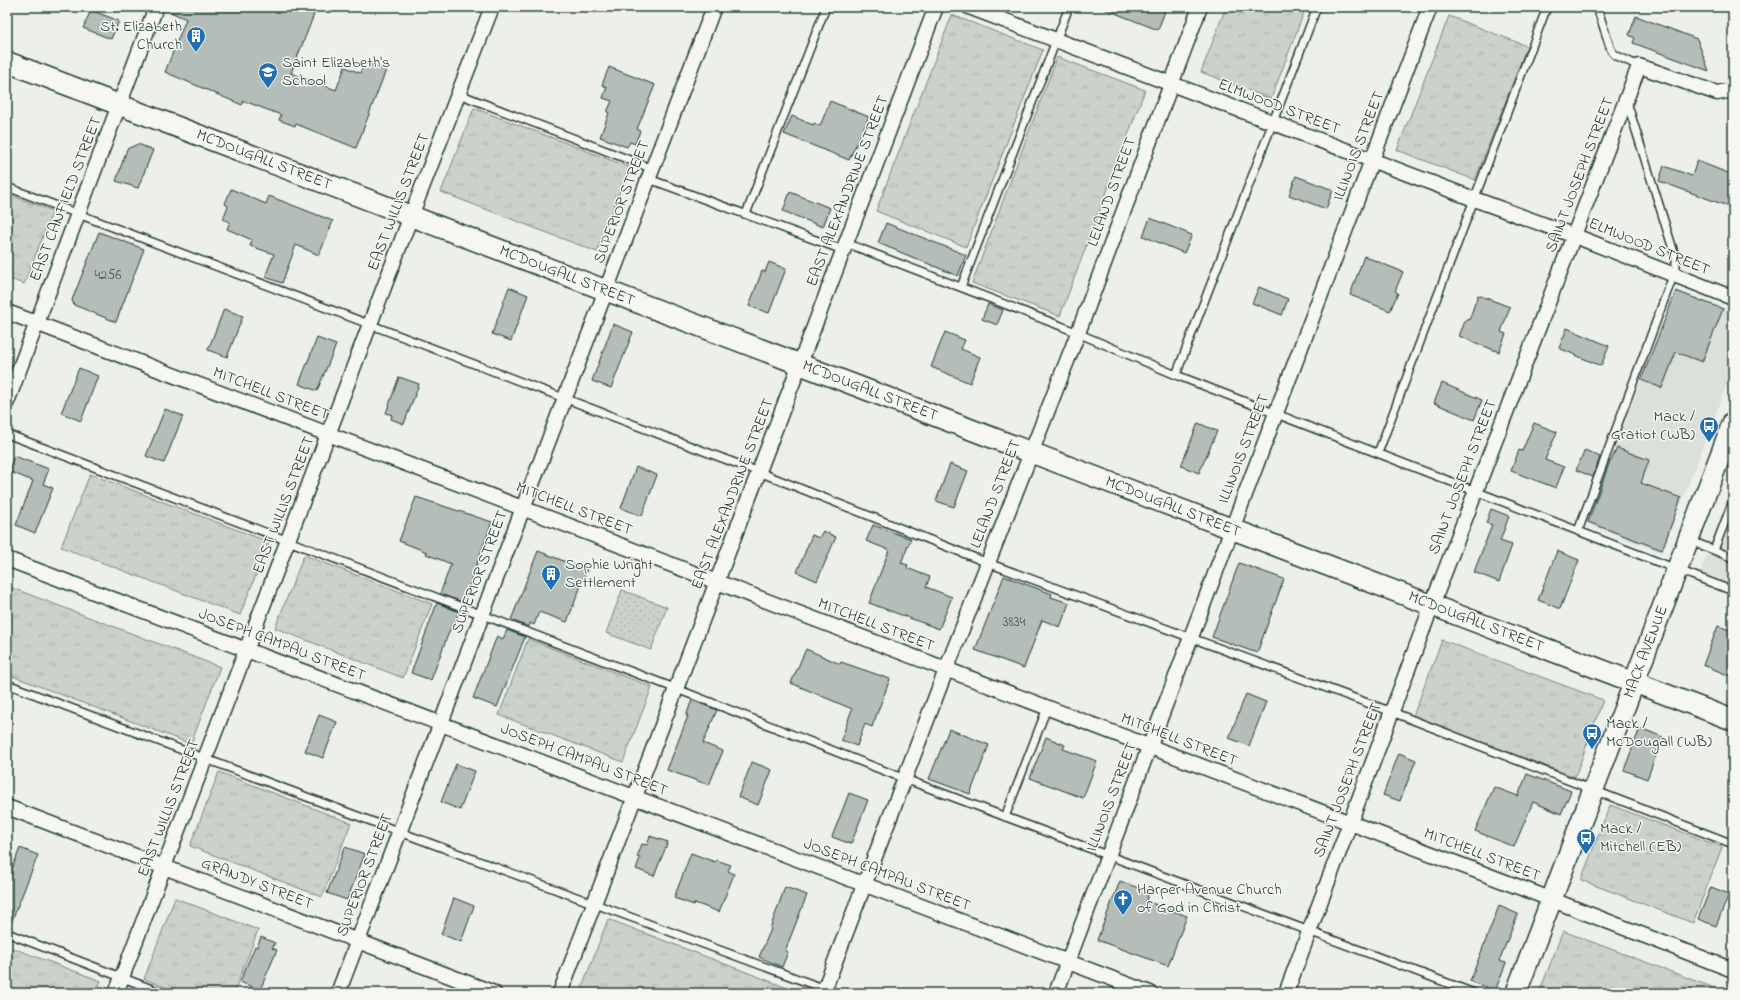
<svg xmlns="http://www.w3.org/2000/svg" width="1740" height="1000" viewBox="0 0 1740 1000" font-family="'Indie Flower',sans-serif">
<defs>
<pattern id="grass-tufts" width="24" height="20" patternUnits="userSpaceOnUse"><rect width="24" height="20" fill="#cbd2cc"/><path d="M3 7l-1-3M5 7V3M7 7l1-3M15 17l-1-3M17 17v-4M19 17l1-3" fill="none" stroke="#aeb5b0"/></pattern>
<pattern id="park-dots" width="8" height="8" patternUnits="userSpaceOnUse"><rect width="8" height="8" fill="#cbd2cc"/><path d="M2 2h.1M6 6h.1" fill="none" stroke="#aeb5b0" stroke-width="1.8" stroke-linecap="round"/></pattern>
</defs>
<rect width="100%" height="100%" fill="#edefea"/>
<filter id="ink" filterUnits="userSpaceOnUse"><feTurbulence type="fractalNoise" baseFrequency=".025" numOctaves="2"/><feDisplacementMap in="SourceGraphic" scale="8" xChannelSelector="R" yChannelSelector="G"/><feConvolveMatrix kernelMatrix="1 2 1 2 8 2 1 2 1" color-interpolation-filters="sRGB"/></filter>
<g filter="url(#ink)">
<path fill="#dce0db" d="M1676,290L1733,312V369L1662,553L1586,524Z
M1733,482V585L1700,573Z"/>
<path fill="url(#grass-tufts)" stroke="#758880" d="M1226,7H1306L1271,99L1201,72Z
M952,15L1043,50L966,247L876,211Z
M1449,16L1527,46L1475,180L1397,150Z
M1057,57L1145,90L1060,316L972,283Z
M474,108L629,167L597,252L441,192Z
M7,194L53,211L24,284L7,278Z
M90,474L269,542L240,615L61,547Z
M304,555L432,604L403,678L275,628Z
M7,586L220,667L191,744L7,674Z
M528,639L652,687L623,762L499,715Z
M1442,640L1603,700L1575,777L1413,716Z
M219,772L351,823L322,897L190,846Z
M1610,805L1722,847L1693,923L1581,880Z
M175,898L258,930L234,993H181L144,979Z
M608,919L798,992V993H580Z
M1563,931L1725,992L1539,993Z
M7,946L101,981L96,993H7Z"/>
<path fill="url(#park-dots)" stroke="#758880" d="M622,590L667,607L651,650L606,633Z"/>
<path fill="#b4bdb8" stroke="#1f3d34" d="M164,7H317L291,73L336,90L345,67L360,73L365,62L386,70L356,148L296,124L295,126L279,120L281,115L244,101L242,105L165,72L186,19L164,9Z
M1102,7H1156L1165,11L1158,30L1102,8Z
M91,10L119,21L111,39L83,28Z
M1636,16L1697,39L1709,71L1633,43L1635,38L1629,35Z
M609,67L655,85L637,129L640,131L635,144L630,142L627,147L600,137L609,113L607,112L612,101L603,98L607,87L602,85Z
M830,101L869,117L849,160L784,134L792,116L813,125L814,123L820,126Z
M138,144L153,150L138,188L116,181L127,149Z
M1697,161L1733,175V208L1659,181L1664,166L1692,176Z
M1296,176L1333,190L1326,209L1289,195Z
M231,189L266,204L269,196L333,221L319,255L296,245L282,283L265,277L274,254L250,246L252,240L227,229L230,222L223,219L228,206L225,204Z
M790,192L830,208L823,227L783,211Z
M1150,218L1192,235L1184,253L1143,236Z
M886,223L966,255L958,276L878,243Z
M99,232L144,249L116,322L74,305L72,300Z
M1364,256L1403,272L1395,291L1398,293L1390,311L1350,295Z
M769,262L786,269L769,313L749,306L762,271L765,272Z
M509,287L528,295L511,341L492,334Z
M1259,287L1288,299L1282,315L1252,303Z
M1676,291L1723,309L1702,362L1676,352L1662,388L1641,380Z
M1478,295L1510,307L1501,332L1506,334L1499,352L1459,336L1466,319L1469,320Z
M988,304L1003,310L997,325L982,319Z
M224,309L243,316L227,357L208,350Z
M613,324L633,332L611,388L592,381Z
M1567,328L1609,346L1601,366L1559,348Z
M945,332L965,340L961,349L980,357L970,383L931,367Z
M317,338L336,345L317,391L299,384Z
M79,368L98,376L81,421L61,413Z
M399,377L419,384L404,424L391,419L392,415L386,413Z
M1442,383L1482,400L1474,420L1434,403Z
M165,409L183,416L164,463L146,456Z
M1198,423L1217,431L1199,473L1181,466Z
M1534,423L1557,432L1545,460L1564,467L1556,488L1511,471L1519,450L1522,451Z
M1617,448L1649,460L1641,483L1681,498L1662,550L1588,522L1610,461H1611Z
M1585,450L1600,457L1593,477L1576,470Z
M14,456L49,469L43,484L53,488L35,533L16,525L33,481L8,471Z
M950,464L968,471L954,507L936,501Z
M636,467L657,475L642,516L621,508Z
M416,497L492,522L463,602L440,594L451,564L426,554L427,552L399,541Z
M1491,509L1509,516L1500,541L1512,545L1499,582L1474,572L1492,525L1486,523Z
M873,525L911,539L901,563L908,565L907,568L930,577L926,587L952,597L939,629L869,603L889,550L866,541Z
M823,531L836,537L817,581L797,572L812,535L819,538Z
M538,551L587,570L567,622L539,612L534,625L530,623L529,627L511,620Z
M1557,551L1579,560L1560,609L1538,600Z
M1239,563L1284,579L1257,653L1212,637Z
M1004,576L1052,594L1051,597L1069,603L1060,627L1042,620L1024,668L975,650Z
M437,603L459,612L454,625L452,624L431,680L411,673Z
M1718,626L1733,631V677L1703,665Z
M507,630L525,637L497,707L473,698L497,636L503,639Z
M806,649L840,664L841,662L890,679L872,727L865,724L857,746L841,740L852,709L791,683Z
M1246,694L1266,702L1249,746L1229,738Z
M692,700L717,710L703,743L723,751L709,785L667,770L688,716H686Z
M319,715L337,722L323,758L305,751Z
M1640,728L1663,737L1647,779L1624,770Z
M949,729L989,745L970,794L929,779Z
M1046,737L1065,745L1063,749L1097,761L1083,798L1030,778Z
M1399,753L1416,760L1400,801L1383,795Z
M752,762L772,770L758,805L738,797Z
M456,764L475,771L460,810L441,802Z
M1527,774L1571,791L1561,814L1533,802L1514,847L1475,831L1494,787L1518,796Z
M849,793L868,800L851,844L832,837Z
M650,836L668,842L654,876L636,869L640,858L637,857L642,844L647,845Z
M345,847L365,854L347,900L327,893Z
M20,848L38,855L9,928H7V882Z
M691,853L715,862L716,860L731,865L728,871L734,874L719,912L695,903L694,905L674,898Z
M1120,881L1149,892L1146,901L1187,916L1168,966L1097,940Z
M785,887L807,895L785,951L788,952L782,967L759,957L771,929H770Z
M1711,887L1729,894L1716,926L1698,919Z
M454,898L474,906L461,942L441,934Z
M1499,906L1518,914L1499,961L1506,963L1495,991L1470,981Z
M261,937L275,943L272,948L277,950L260,990L240,982L255,946L257,947Z"/>
<g fill="none" stroke-linecap="round" stroke-linejoin="round">
<defs>
<path id="lane" d="M1597,7L1611,50L1615,55L1639,66
M459,94L653,169
M649,179L843,250
M7,187L759,472L988,563L1392,712L1733,844
M746,214L826,7
M846,243L1061,326L1176,375L1733,591
M961,287L1069,7
M1176,375L1317,7
M7,434L677,689L905,779L1474,993
M1378,453L1547,7
M1578,531L1676,268V259L1627,102
M1689,540L1733,558
M1714,550L1733,501
M7,684L400,832L836,993
M1005,817L1047,708
M7,933L162,993"/>
<path id="street" d="M969,7L1474,199L1575,236L1733,298
M7,312L1532,892L1733,970
M7,402L156,7
M7,559L1150,993
M7,807L494,993
M116,993L411,216L492,7
M338,993L714,7
M560,993L936,7
M823,993L946,670L1078,333L1200,7
M1056,993L1430,7
M1286,993L1432,605L1639,66L1717,93L1733,90"/>
<path id="secondary" d="M7,62L1733,720
M1516,993L1733,422"/>
</defs>
<use href="#lane" stroke="#1f3d34" stroke-width="10"/>
<use href="#street" stroke="#1f3d34" stroke-width="17"/>
<use href="#secondary" stroke="#1f3d34" stroke-width="23"/>
<use href="#lane" stroke="#f6f6f2" stroke-width="7"/>
<use href="#street" stroke="#f6f6f2" stroke-width="14"/>
<use href="#secondary" stroke="#f6f6f2" stroke-width="20"/>
</g>
</g>
<defs>
<symbol id="building-pin" viewBox="-11 -11 22 30"><path d="M0 17L-7.5 6A9.5 9.5 0 1 1 7.5 6Z" fill="#1f6fb2" stroke="#f6f6f2"/><path d="M-4-6H4V6H1V3H-1V6H-4ZM-2.5-4.3h1.7v1.8h-1.7ZM.8-4.3h1.7v1.8H.8ZM-2.5-1h1.7V.8h-1.7ZM.8-1h1.7V.8H.8Z" fill="#fff"/></symbol>
<symbol id="school-pin" viewBox="-11 -11 22 30"><path d="M0 17L-7.5 6A9.5 9.5 0 1 1 7.5 6Z" fill="#1f6fb2" stroke="#f6f6f2"/><path d="M0-5L7-2L0 1L-7-2ZM-4 1L0 2.5L4 1V4Q0 6-4 4Z" fill="#fff"/></symbol>
<symbol id="bus-pin" viewBox="-11 -11 22 30"><path d="M0 17L-7.5 6A9.5 9.5 0 1 1 7.5 6Z" fill="#1f6fb2" stroke="#f6f6f2"/><path d="M-5-6H5V4H4V6H2V4H-2V6H-4V4H-5ZM-3.5-4V0h7V-4ZM-3.5 1.2v1.5H-2V1.2ZM2 1.2v1.5H3.5V1.2Z" fill="#fff"/></symbol>
<symbol id="church-pin" viewBox="-11 -11 22 30"><path d="M0 17L-7.5 6A9.5 9.5 0 1 1 7.5 6Z" fill="#1f6fb2" stroke="#f6f6f2"/><path d="M-1.2-6h2.4v3.5h3.3v2.4h-3.3V6h-2.4V-.1h-3.3v-2.4h3.3Z" fill="#fff"/></symbol>
</defs>
<g fill-rule="evenodd">
<use href="#building-pin" x="185" y="25" width="22" height="30"/>
<use href="#school-pin" x="257" y="61" width="22" height="30"/>
<use href="#bus-pin" x="1698" y="415" width="22" height="30"/>
<use href="#building-pin" x="540" y="563" width="22" height="30"/>
<use href="#bus-pin" x="1581" y="722" width="22" height="30"/>
<use href="#bus-pin" x="1575" y="827" width="22" height="30"/>
<use href="#church-pin" x="1112" y="888" width="22" height="30"/>
</g>
<g text-anchor="middle" dominant-baseline="central" stroke-width="3" stroke-linejoin="round" paint-order="stroke">
<g font-size="14" fill="#445d55">
<text x="108" y="275">4256</text>
<text x="1014" y="622">3834</text>
</g>
<g font-size="16" fill="#1f3d34" stroke="#f6f6f2" text-anchor="start">
<text x="182" y="27" text-anchor="end">St. Elizabeth<tspan x="182" dy="18">Church</tspan></text>
<text x="282" y="63">Saint Elizabeth's<tspan x="282" dy="18">School</tspan></text>
<text x="1695" y="417" text-anchor="end">Mack /<tspan x="1695" dy="18">Gratiot (WB)</tspan></text>
<text x="565" y="565">Sophie Wright<tspan x="565" dy="18">Settlement</tspan></text>
<text x="1606" y="724">Mack /<tspan x="1606" dy="18">McDougall (WB)</tspan></text>
<text x="1600" y="829">Mack /<tspan x="1600" dy="18">Mitchell (EB)</tspan></text>
<text x="1137" y="890">Harper Avenue Church<tspan x="1137" dy="18">of God in Christ</tspan></text>
</g>
<g font-size="16" fill="#1f3d34" stroke="#f6f6f2">
<text transform="translate(1279 107) rotate(21)">ELMWOOD STREET</text>
<text transform="translate(1359 146) rotate(-69)">ILLINOIS STREET</text>
<text transform="translate(264 160) rotate(21)">MCDOUGALL STREET</text>
<text transform="translate(1580 175) rotate(-69)">SAINT JOSEPH STREET</text>
<text transform="translate(848 191) rotate(-69)">EAST ALEXANDRINE STREET</text>
<text transform="translate(1112 192) rotate(-70)">LELAND STREET</text>
<text transform="translate(66 199) rotate(-69)">EAST CANFIELD STREET</text>
<text transform="translate(399 202) rotate(-69)">EAST WILLIS STREET</text>
<text transform="translate(622 202) rotate(-69)">SUPERIOR STREET</text>
<text transform="translate(1649 247) rotate(22)">ELMWOOD STREET</text>
<text transform="translate(567 276) rotate(21)">MCDOUGALL STREET</text>
<text transform="translate(870 391) rotate(21)">MCDOUGALL STREET</text>
<text transform="translate(271 394) rotate(21)">MITCHELL STREET</text>
<text transform="translate(1244 449) rotate(-69)">ILLINOIS STREET</text>
<text transform="translate(1463 477) rotate(-69)">SAINT JOSEPH STREET</text>
<text transform="translate(733 494) rotate(-69)">EAST ALEXANDRINE STREET</text>
<text transform="translate(996 494) rotate(-69)">LELAND STREET</text>
<text transform="translate(284 505) rotate(-69)">EAST WILLIS STREET</text>
<text transform="translate(1173 507) rotate(21)">MCDOUGALL STREET</text>
<text transform="translate(574 509) rotate(21)">MITCHELL STREET</text>
<text transform="translate(480 572) rotate(-69)">SUPERIOR STREET</text>
<text transform="translate(1476 622) rotate(21)">MCDOUGALL STREET</text>
<text transform="translate(876 625) rotate(21)">MITCHELL STREET</text>
<text transform="translate(282 645) rotate(21)">JOSEPH CAMPAU STREET</text>
<text transform="translate(1646 652) rotate(-69)">MACK AVENUE</text>
<text transform="translate(1179 740) rotate(21)">MITCHELL STREET</text>
<text transform="translate(584 760) rotate(21)">JOSEPH CAMPAU STREET</text>
<text transform="translate(1348 780) rotate(-69)">SAINT JOSEPH STREET</text>
<text transform="translate(1112 797) rotate(-69)">ILLINOIS STREET</text>
<text transform="translate(169 808) rotate(-69)">EAST WILLIS STREET</text>
<text transform="translate(1482 855) rotate(21)">MITCHELL STREET</text>
<text transform="translate(365 875) rotate(-69)">SUPERIOR STREET</text>
<text transform="translate(887 875) rotate(21)">JOSEPH CAMPAU STREET</text>
<text transform="translate(257 884) rotate(21)">GRANDY STREET</text>
</g>
</g>
<rect width="1740" height="1000" fill="none" stroke="#f6f6f2" stroke-width="24"/>
<rect x="12" y="12" width="1716" height="976" fill="none" stroke="#1f3d34" stroke-width="1.5" filter="url(#ink)"/>
</svg>
